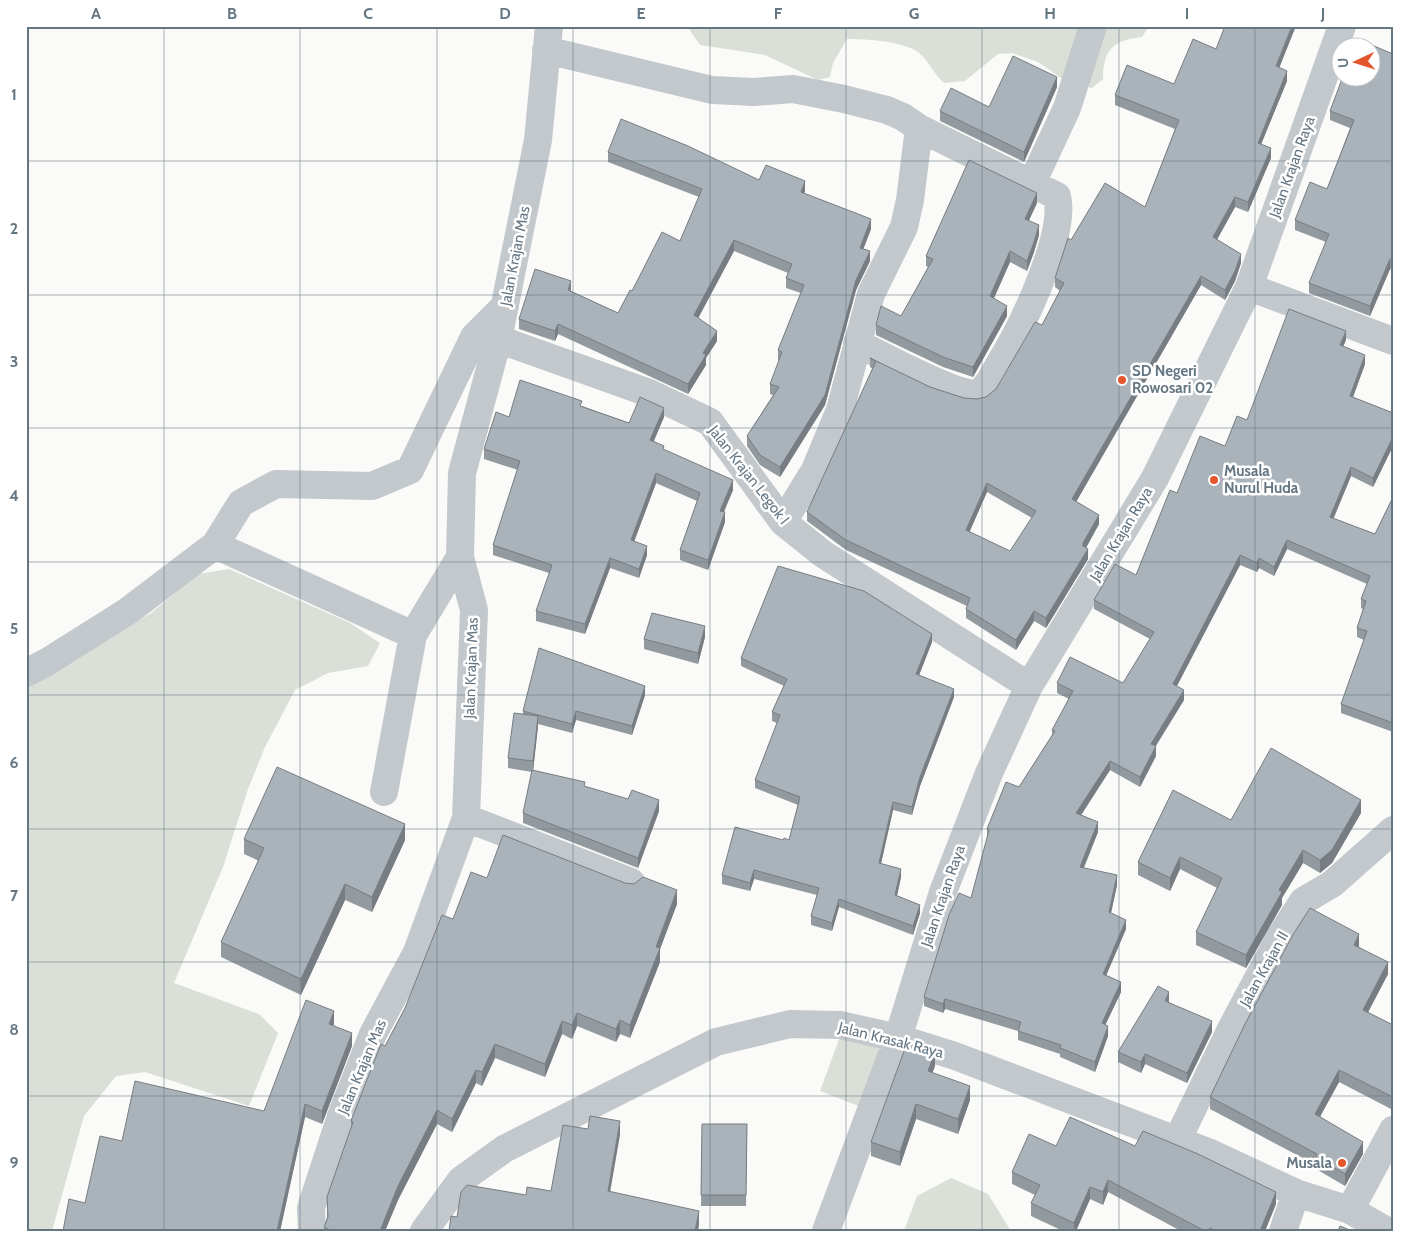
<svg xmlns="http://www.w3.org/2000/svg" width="1419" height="1257" viewBox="0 0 1419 1257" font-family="Cabin,sans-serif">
<rect width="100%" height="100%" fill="#fafaf8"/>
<path fill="#dadfd7" d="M687,26H1149L1142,37C1113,40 1103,50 1103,79L1092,88L1064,80L1038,62L1012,53L998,54L965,81L944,83C934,74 929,61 919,53C905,41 865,39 847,39L833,63L830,77L818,80L765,55L700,45Z
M229,569L350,623L380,643L368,666L328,673L295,690L265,747L248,789L223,867L174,983L259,1014L278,1033L249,1106L145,1072L116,1076L84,1116L52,1231H26V689L151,613L198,574Z
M841,1034L882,1049L861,1107L820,1091Z
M951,1178L988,1194L1011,1231H904L917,1196Z"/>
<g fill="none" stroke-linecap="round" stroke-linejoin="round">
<path stroke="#c3c8cc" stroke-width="28" d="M546,50L712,90L754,92L793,89L844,99L887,110L903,117L919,128L910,200L904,227L871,294L840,410L815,470L783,522
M1032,183L1067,108L1093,26
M1249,287L1393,341
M498,339L649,393L710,422L783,522L823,554L1029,686
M857,343C879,354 958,397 978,393C988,388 994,373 1000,363C1021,329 1067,235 1057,196L919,128
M215,545L413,635
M26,673L47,662L128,611L215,545L241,503L276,484L372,486L410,470L474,337L505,306
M384,792L413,635L460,557
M466,818L631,882
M1177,1141L1231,1029L1280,937L1303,901L1332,884L1393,830
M1350,1210L1393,1130
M312,1231L311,1208L341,1116L373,1034L417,952L466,818L474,610L460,557L462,473L498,339L538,140L549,26
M424,1231L461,1180L504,1149L716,1042L790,1024L840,1025L898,1038L955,1056L1208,1152L1296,1193L1350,1210L1387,1231
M826,1231L898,1038L943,892L989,773L1029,686L1155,478L1249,287L1342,26
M1283,1231L1296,1193"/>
</g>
<path fill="#929a9f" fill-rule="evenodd" d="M1216,49L1279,68L1287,81L1261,144L1271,158L1248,212L1235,207L1217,239L1241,263L1235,281L1225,300L1201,285L1076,502L1099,524L1086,548L1088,559L1046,628L1034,621L1016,650L966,618V609L967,606L846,550L807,521V512L873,369L870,367V358L930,387L964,398L977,399L986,397L996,389L1042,325L1060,291L1055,287V278L1071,240L1145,207L1175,129L1115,105V95L1174,84ZM987,492L1032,518L1010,551L969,532Z
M1393,54V270L1390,269L1370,316L1309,293V283L1326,242L1295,230V220L1327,189L1350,128L1330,120V111L1351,82Z
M1057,87L1024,162L940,121V111L989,107Z
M608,152L759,180L805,191L804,193L871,229L863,249L870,261L856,290L825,405L780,477L760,465L747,446V436L773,395L770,394V384L779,361L778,360V350L801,293L786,288V278L788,273L734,251L698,318L717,341L706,358V365L688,394L558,334L555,341L519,329V319L571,291L618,313L632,291L680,241L699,197L608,162Z
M1037,203L1029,220L1039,235L1034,252L1027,271L1010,262L994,298L1007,316L973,377L943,367L876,335V325L901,316L928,267L926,266V256Z
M1346,340L1343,346L1365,364L1353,397L1393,413V446L1373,487L1351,476L1333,519L1375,534L1393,497V732L1341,713V704L1364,640L1357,637V628L1363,609L1361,608V599L1367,584L1287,549L1274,576L1259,568L1257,572L1240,565L1177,686L1184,700L1156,746V756L1140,787L1110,770L1081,815L1098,832L1084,868L1117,885L1111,913L1126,929L1106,975L1121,992L1105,1025L1108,1036L1095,1072L1060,1057V1054L1018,1040V1031L945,1009L943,1013L924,1006V997L971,898L987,839V829L1019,787L1052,735V730L1069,699L1057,693V683H1123L1150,639L1094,609V600L1136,575L1177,493L1225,446L1247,420Z
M582,406L629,423L664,417L654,441L664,450L733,490L724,512L725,522L708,570L680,560V550L697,501L656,483L634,541L647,555L639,578L610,568L585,634L536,621V611L549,573L493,555V545L518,470L484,459V449Z
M705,637L698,664L644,649V639Z
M932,642L919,675L954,697L920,786L912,815L893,810L881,864L901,877L897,896L920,913L913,935L839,907L832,931L811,925V916L817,895L754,879L750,891L722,884V875L783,840H789L798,805L755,788V780L777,723L772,721V712L784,686L741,666V658Z
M645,695L632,735L576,720L572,733L538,724L533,770L659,811L638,868L523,823V813L532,772L508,768V758L523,714V711Z
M1361,813L1332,863L1320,873L1303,863L1282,898V905L1246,968L1196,945V932L1217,888L1180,869L1170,891L1138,875V862L1231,820Z
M244,839L405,840L372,912L345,900L301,995L221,957V942L259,861L244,854Z
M487,878L677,904L660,949V962L630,1038L620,1034L616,1042L577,1026L572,1039L562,1034L545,1077L495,1058L482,1086L476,1083L452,1132L437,1124L398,1200L385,1231H324V1227L327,1218V1197L351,1128V1121L385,1046L453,919Z
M1359,946V947L1388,974L1368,1012L1393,1025V1110L1339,1082L1320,1116L1363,1154L1345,1186L1316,1169V1165L1210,1109V1097Z
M1169,1002L1212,1032L1187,1083L1145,1064L1141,1073L1118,1062V1052Z
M334,1024L333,1026L352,1046L322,1124L305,1117L280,1231H63L85,1203L122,1141L264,1111Z
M935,1066L932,1073L970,1100L958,1134L916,1119L900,1166L871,1156V1142Z
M702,1124H747L746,1206H701Z
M1056,1146H1135L1276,1204L1265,1231H1181L1108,1192L1103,1205L1090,1199L1076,1231H1063L1031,1216V1203L1035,1195L1012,1184V1172Z
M1393,1151V1167L1391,1166V1154Z"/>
<path fill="#777d82" d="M1292,26H1296L1276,76V66Z
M1287,71V81L1258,152V143Z
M1057,77V87L1024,162V152Z
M1271,148V158L1248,212V202Z
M805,181V191L801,202V192Z
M1037,193V203L1025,229V219Z
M1235,197V207L1213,247V237Z
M871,219V229L860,258V248Z
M1039,225V235L1034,252L1027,271V261Z
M734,240V251L694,326V315Z
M870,251V261L856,290L825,405L780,477V467L856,280Z
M1010,251V262L990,307V296Z
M1241,254V263L1235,281L1225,300V290Z
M1390,259V269L1370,316V306Z
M1201,276V285L1072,509V499Z
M571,281V291L568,290Z
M1007,306V316L973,377V367Z
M558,324V334L555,341V331Z
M717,331V341L706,358V365L688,394V384L703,353Z
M1346,331V340L1340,354V345Z
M1365,355V364L1350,405V396Z
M664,408V417L650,449V440Z
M1393,437V446L1373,487V478Z
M1351,467V476L1330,527V517Z
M656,473V483L631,550V540Z
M733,480V490L720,520V511Z
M987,483V492L966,540V530Z
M725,512V522L708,570V560Z
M1099,515V524L1083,553V543Z
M1287,540V549L1274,576V567Z
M647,546V555L639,578V569Z
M1088,549V559L1046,628V618Z
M1240,555V565L1173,693V684Z
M610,558V568L585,634V624Z
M1259,558V568L1257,572V563Z
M1034,611V621L1016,650V640Z
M705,626V637L698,664V653Z
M932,634V642L916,683V674Z
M645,686V695L632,735V726Z
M954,689V697L920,786L912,815V807L920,777Z
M1184,690V700L1151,753V744Z
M576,711V720L572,733V724Z
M538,716V727L533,772V761Z
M1156,746V756L1140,787V777Z
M1110,761V770L1076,823V813Z
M659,800V811L638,868V858Z
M1361,800V813L1332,863L1320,873V860Z
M893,802V810L879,872V863Z
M1098,822V832L1080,876V867Z
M405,824V840L372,912V897Z
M1303,850V863L1282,898V905L1246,968V955L1279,890Z
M1180,857V869L1170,891V878Z
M901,869V877L895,904V895Z
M754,870V879L750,891V883Z
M1117,875V885L1109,922V912Z
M345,884V900L301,995V979Z
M677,890V904L660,949V962L630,1038V1025L656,947Z
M839,899V907L832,931V923Z
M920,905V913L913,935V926Z
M1126,920V929L1103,983V974Z
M1359,934V946L1354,957V945Z
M1388,962V974L1363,1022V1010Z
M1121,982V992L1102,1032V1023Z
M1169,992V1002L1165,1001Z
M945,999V1009L943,1013V1004Z
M334,1011V1024L329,1037V1024Z
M577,1013V1026L572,1039V1025Z
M620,1020V1034L616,1042V1029Z
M562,1021V1034L545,1077V1064Z
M1212,1021V1032L1187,1083V1073Z
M1108,1026V1036L1095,1072V1062Z
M352,1033V1046L322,1124V1111Z
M495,1044V1058L482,1086V1072Z
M935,1052V1066L928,1085V1071Z
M1145,1054V1064L1141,1073V1062Z
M476,1070V1083L452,1132V1119Z
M1339,1070V1082L1315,1126V1114Z
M970,1086V1100L958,1134V1119Z
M305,1104V1117L280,1231H277Z
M916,1104V1119L900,1166V1152Z
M437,1110V1124L398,1200L385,1231H380L398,1186Z
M620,1121V1135L608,1204V1191Z
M1363,1142V1154L1345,1186V1174Z
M1108,1180V1192L1103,1205V1192Z
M1090,1187V1199L1076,1231H1074V1223Z
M1276,1192V1204L1265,1231H1260Z
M699,1211V1225L698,1231H695Z"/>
<path fill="#aab3b9" stroke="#777d82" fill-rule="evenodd" d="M1225,26H1292L1276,66L1287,71L1258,143L1271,148L1248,202L1235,197L1213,237L1241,254L1235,271L1225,290L1201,276L1072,499L1099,515L1083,543V546L1088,549L1046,618L1034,611L1016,640L966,609L970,598L846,540L807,512L876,361L870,358L930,387L964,398L977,399L986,397L996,389L1035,322L1042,325L1064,283L1055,278L1068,238L1071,240L1105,183L1145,207L1179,120L1115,95L1127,65L1174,84L1193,39L1216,49ZM987,483L1036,511L1010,551L966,530Z
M1367,43L1393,54V260L1390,259L1370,306L1309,283L1329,234L1295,220L1310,182L1327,189L1354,120L1330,111L1342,79L1351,82L1353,78H1372V48H1365Z
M1013,56L1057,77L1024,152L940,111L951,88L989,107Z
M621,119L688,146L759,180L766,165L805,181L801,192L871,219L860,248L870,251L856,280L825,395L780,467L760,455L747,436L779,387L770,384L782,352L778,350L804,285L786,278L792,264L734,240L694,315L717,331L703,353L706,355L688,384L558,324L555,331L519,319L535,269L571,281L568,290L618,313L630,290L632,291L662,232L680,241L702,189L608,152Z
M969,160L1037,193L1025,219L1039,225L1034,242L1027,261L1010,251L990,296L1007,306L973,367L943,357L876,325L881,306L901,316L933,259L926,256Z
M1289,309L1346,331L1340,345L1365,355L1350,396L1393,413V437L1373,478L1351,467L1330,517L1375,534L1393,497V723L1341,704L1367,631L1357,628L1366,601L1361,599L1370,576L1287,540L1274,567L1259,558L1257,563L1240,555L1173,684L1184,690L1151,744L1156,746L1140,777L1110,761L1076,813L1098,822L1080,867L1117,875L1109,912L1126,920L1103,974L1121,982L1102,1023L1108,1026L1095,1062L1060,1048L1061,1045L1018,1031L1021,1022L945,999L943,1004L924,997L949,915L959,893L971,898L989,830L987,829L1006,782L1019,787L1055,731L1052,730L1073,691L1057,683L1070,657L1123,683L1154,632L1094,600L1115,564L1136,575L1170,490L1177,493L1200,436L1225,446L1237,416L1247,420Z
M520,380L582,401L580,406L629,423L640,397L664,408L650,440L664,446L663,449L733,480L720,511L725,512L708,560L680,550L700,493L656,473L631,540L647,546L639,569L610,558L585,624L536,611L552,565L493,545L520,461L484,449L496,412L509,417Z
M778,566L864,591L932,634L916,674L954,689L920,777L912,807L893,802L879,863L901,869L895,895L920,905L913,926L839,899L832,923L811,916L819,888L754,870L750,883L722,875L735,827L783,840L784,838L789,840L800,797L755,780L780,715L772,712L787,679L741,658Z
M652,613L705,626L698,653L644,639Z
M539,648L645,686L632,726L576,711L572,724L523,711Z
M514,713L538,716L533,761L508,758Z
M1271,748L1361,800L1332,850L1320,860L1303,850L1279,890L1282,892L1246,955L1196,932L1222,878L1180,857L1170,878L1138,862L1173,790L1231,820Z
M277,767L405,824L372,897L345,884L301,979L221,942L264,848L244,839Z
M532,770L585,782L584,786L628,799L632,790L659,800L638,858L523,813Z
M503,835L625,883L634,884L643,877L677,890L656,947L660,948L630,1025L620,1020L616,1029L577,1013L572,1025L562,1021L545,1064L495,1044L482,1072L476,1070L452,1119L437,1110L398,1186L380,1231H332L324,1227L328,1217L327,1197L353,1122L351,1121L356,1108L381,1044L385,1046L405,1008L442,915L453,919L471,872L487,878Z
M1310,908L1359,934L1354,945L1388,962L1363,1010L1393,1025V1097L1339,1070L1315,1114L1363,1142L1345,1174L1316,1157L1317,1154L1210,1097L1245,1024L1294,933Z
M1158,986L1169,992L1165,1001L1212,1021L1187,1073L1145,1054L1141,1062L1118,1052Z
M306,1000L334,1011L329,1024L352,1033L322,1111L305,1104L277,1231H63L69,1199L85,1203L100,1136L122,1141L135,1081L264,1111Z
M907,1043L935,1052L928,1071L970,1086L958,1119L916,1104L900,1152L871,1142Z
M590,1116L620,1121L608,1191L699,1211L695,1231H449L451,1216L457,1217L461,1192L467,1185L526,1195L527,1187L551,1191L563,1125L588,1129Z
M1070,1117L1135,1146L1143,1131L1198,1154L1276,1192L1260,1231H1216L1210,1228L1209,1231H1205L1108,1180L1103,1192L1090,1187L1074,1223L1031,1203L1040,1185L1012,1172L1029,1134L1056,1146Z
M702,1124H747L746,1195H701Z
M1340,1226L1352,1231H1338Z"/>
<path fill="none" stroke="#657683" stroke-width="1" stroke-opacity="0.55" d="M164,26V1231M300,26V1231M437,26V1231M573,26V1231M710,26V1231M846,26V1231M982,26V1231M1119,26V1231M1255,26V1231M26,161H1393M26,295H1393M26,428H1393M26,562H1393M26,695H1393M26,829H1393M26,962H1393M26,1096H1393"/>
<g fill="#e4572e" stroke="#fff" stroke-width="2">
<circle cx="1122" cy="380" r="5"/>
<circle cx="1214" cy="480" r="5"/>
<circle cx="1342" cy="1163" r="5"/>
</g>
<g text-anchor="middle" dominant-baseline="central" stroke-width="5" stroke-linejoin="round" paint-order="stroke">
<g font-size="15" fill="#657683" stroke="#fff">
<text transform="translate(1292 167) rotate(-70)">Jalan Krajan Raya</text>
<text transform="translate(515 256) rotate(-79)">Jalan Krajan Mas</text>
<text transform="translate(749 475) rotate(52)">Jalan Krajan Legok I</text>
<text transform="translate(1121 534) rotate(-59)">Jalan Krajan Raya</text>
<text transform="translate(471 668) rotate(-88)">Jalan Krajan Mas</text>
<text transform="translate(943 896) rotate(-71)">Jalan Krajan Raya</text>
<text transform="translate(1264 969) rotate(-61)">Jalan Krajan II</text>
<text transform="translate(891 1040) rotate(14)">Jalan Krasak Raya</text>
<text transform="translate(362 1067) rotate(-67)">Jalan Krajan Mas</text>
</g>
<g font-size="15" font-weight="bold" fill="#657683" stroke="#fff" text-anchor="start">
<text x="1132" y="371">SD Negeri<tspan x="1132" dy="17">Rowosari 02</tspan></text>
<text x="1224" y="471">Musala<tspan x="1224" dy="17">Nurul Huda</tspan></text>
<text x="1332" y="1163" text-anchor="end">Musala</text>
</g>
</g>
<rect width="1419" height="1257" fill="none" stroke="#ffffff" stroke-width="55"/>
<g transform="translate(1356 62) rotate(266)"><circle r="24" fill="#ffffff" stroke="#c1c8cd"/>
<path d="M0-4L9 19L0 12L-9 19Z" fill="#e4572e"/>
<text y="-8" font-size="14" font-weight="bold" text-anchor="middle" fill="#657683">U</text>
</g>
<rect x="28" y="28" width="1364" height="1202" fill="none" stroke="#657683" stroke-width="2"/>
<g font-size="16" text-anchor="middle" font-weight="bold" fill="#657683">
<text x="96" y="19">A</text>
<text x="232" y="19">B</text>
<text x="368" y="19">C</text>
<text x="505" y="19">D</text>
<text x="641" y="19">E</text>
<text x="778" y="19">F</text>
<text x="914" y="19">G</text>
<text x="1050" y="19">H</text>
<text x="1187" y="19">I</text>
<text x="1323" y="19">J</text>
<text x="14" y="100">1</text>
<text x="14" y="234">2</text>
<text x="14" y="367">3</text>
<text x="14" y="501">4</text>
<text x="14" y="634">5</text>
<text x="14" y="768">6</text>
<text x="14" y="901">7</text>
<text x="14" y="1035">8</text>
<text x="14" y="1168">9</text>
</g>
</svg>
